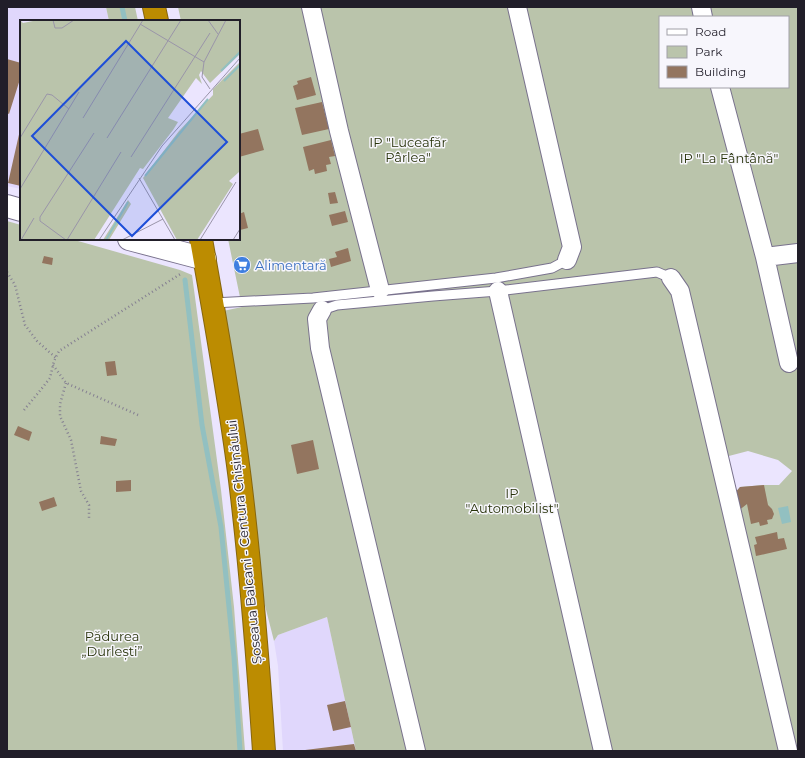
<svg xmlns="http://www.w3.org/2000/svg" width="805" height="758" viewBox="0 0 805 758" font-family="Montserrat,sans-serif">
<rect width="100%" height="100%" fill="#ebe5fe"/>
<path fill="#e0d7fc" d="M9,7H106L109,21H21V189L7,186V13Z
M327,617L356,751H283L278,666L274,641L278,635Z"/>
<path fill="#bac4ab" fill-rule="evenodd" d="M106,7H135L138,21H109Z
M178,7H798V751H356L327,617L278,635L274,641L261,590L223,311L242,307L228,239H239V21H181ZM660,17H788V87H660ZM748,451L778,460L792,471L779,485H764L740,487L734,494L725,457Z
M7,221L21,225V239H71L180,270L192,275L221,490L234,607L245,751H7Z"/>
<path fill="#92c0c1" d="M788,506L791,522L782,524L778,508Z"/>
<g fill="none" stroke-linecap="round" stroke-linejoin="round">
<path stroke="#92c0c1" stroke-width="5" d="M122,7L125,21
M185,280L202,425L221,527L234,657L240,751"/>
</g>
<path fill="#93755f" d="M7,59L21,63V76L9,114L7,113Z
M311,77L316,95L297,100L293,86L298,84L297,81Z
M322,102L329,129L302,135L295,108Z
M258,129L264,150L239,157V134Z
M20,130H21V186L8,183Z
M331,140L335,156L329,157L331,164L326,165L327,171L315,174L314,169L309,171L303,147Z
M335,192L338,203L330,204L328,193Z
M345,211L348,222L332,226L329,215Z
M244,212L248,228L240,230L239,214Z
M348,248L351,261L331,267L329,259L337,257L335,252Z
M44,256L53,258L52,265L42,263Z
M244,259L247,271L240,272L238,260Z
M115,361L117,375L107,376L105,362Z
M18,426L32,432L29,441L14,435Z
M101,436L117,439L115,446L100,444Z
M313,440L319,469L297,474L291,445Z
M131,480V491L116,492V481Z
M764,485L768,505L772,509L774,514L772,519L767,520L768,524L760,526L759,522L751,524L747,504L738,511L734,494L740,487Z
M54,497L57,506L42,511L39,502Z
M777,532L778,539L784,538L787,549L756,556L754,545L757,544L755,537Z
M345,701L351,727L333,731L327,705Z
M354,744L356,751H305V750Z"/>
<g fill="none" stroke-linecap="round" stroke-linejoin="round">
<defs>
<path id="lane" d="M213,303L313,298L496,278L552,268L567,260
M322,310L337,305L433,296L498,291L657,272L671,278"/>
<path id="street" d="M311,7L339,131L380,290
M517,7L572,247L567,260
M701,7L703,17
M720,87L765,257L789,363
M765,257L798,253
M671,278L680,291L788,751
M498,291L603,751
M322,310L317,319L320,348L416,751"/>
<path id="secondary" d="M7,206L21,210
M129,239L205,259"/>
<path id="highway" d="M154,7L157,21
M201,239C215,319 230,400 240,480C251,570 258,661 264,751"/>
</defs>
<use href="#lane" stroke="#79728d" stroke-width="11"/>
<use href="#street" stroke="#79728d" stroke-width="20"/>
<use href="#secondary" stroke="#79728d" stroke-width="24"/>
<use href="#highway" stroke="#86660f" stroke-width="24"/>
<path stroke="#847f91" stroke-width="2.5" stroke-dasharray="1 3" stroke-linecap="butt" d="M7,272L15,285L25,325L37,341L56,358
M53,365L66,383L138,415
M66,383L60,404V416L71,440L81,491L89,505V519
M24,410L39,392L50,378L54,361L59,351L182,273"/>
<use href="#lane" stroke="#fff" stroke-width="9"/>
<use href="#street" stroke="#fff" stroke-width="18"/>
<use href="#secondary" stroke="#fff" stroke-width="22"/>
<use href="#highway" stroke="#bc8c01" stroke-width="22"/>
</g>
<defs>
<symbol id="supermarket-disc" viewBox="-11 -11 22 22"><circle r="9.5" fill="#3f7fe0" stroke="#f7f6fc"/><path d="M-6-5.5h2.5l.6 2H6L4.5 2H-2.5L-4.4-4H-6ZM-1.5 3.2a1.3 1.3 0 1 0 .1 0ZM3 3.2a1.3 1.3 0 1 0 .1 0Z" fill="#fff"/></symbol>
</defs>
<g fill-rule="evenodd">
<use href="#supermarket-disc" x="232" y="255" width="20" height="20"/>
</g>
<g text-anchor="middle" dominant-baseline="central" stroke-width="3" stroke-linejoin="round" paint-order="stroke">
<g font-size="13" fill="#273209" stroke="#f7f6fc">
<text x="408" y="142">IP "Luceafăr<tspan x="408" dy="15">Pârlea"</tspan></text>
<text x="729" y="158">IP "La Fântână"</text>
<text x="512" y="493">IP<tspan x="512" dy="15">"Automobilist"</tspan></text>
<text x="112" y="636">Pădurea<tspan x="112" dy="15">„Durlești”</tspan></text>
</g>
<g font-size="13" fill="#366cbe" stroke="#f7f6fc" text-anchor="start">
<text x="255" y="265">Alimentară</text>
</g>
<g font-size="13" fill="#211e29" stroke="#f7f6fc">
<text transform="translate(244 542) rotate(-96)">Șoseaua Balcani - Centura Chișinăului</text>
</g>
</g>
<g transform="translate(20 20)">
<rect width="220" height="220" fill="#ebe5fe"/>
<path d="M0,0L3,3L18,0H220V34L190,63L181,51L179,55L182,64L176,58L148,98L158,102L153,110L123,149L120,148L74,220H0ZM220,42L219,152L209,161L213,164L177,220H157L123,158L159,111L193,75V69ZM108,180L111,184L89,220H83Z" fill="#bac4ab"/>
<path fill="none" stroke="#92c0c1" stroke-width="2" d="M201,51L220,32M204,61L220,45M125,156L188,79M86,220L108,182"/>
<path fill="none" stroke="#9a95a9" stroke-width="1" d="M33,0L35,8H42L54,0M188,0L198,14M120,4L184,42M190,69L182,57L184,42L206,0M63,98L123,0M0,118L27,74L32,75L49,89M87,118L161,0M111,137L190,13M119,158L155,220M0,169L59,72M1,220L14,198M46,220L20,201V197L74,113M47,220L101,132M79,220L142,126L220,38M102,220L143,199M180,220L216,162M213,220L220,209"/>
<path fill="#1d4ed8" fill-opacity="0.15" stroke="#1d4ed8" stroke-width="2" d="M106,21L207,122L112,216L12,116Z"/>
<rect width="220" height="220" fill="none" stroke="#211e29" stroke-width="2"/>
</g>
<rect width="805" height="758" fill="none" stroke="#211e29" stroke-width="16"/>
<rect x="659" y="16" width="130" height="72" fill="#f7f6fc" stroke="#a1a0a8"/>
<rect x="667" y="29" width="20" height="6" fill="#ffffff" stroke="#a1a0a8"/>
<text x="695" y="36" font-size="12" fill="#211e29">Road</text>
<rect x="667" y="46" width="20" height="12" fill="#bac4ab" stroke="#a1a0a8"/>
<text x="695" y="56" font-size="12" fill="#211e29">Park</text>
<rect x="667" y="66" width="20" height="12" fill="#93755f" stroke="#a1a0a8"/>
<text x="695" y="76" font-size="12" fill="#211e29">Building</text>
</svg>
